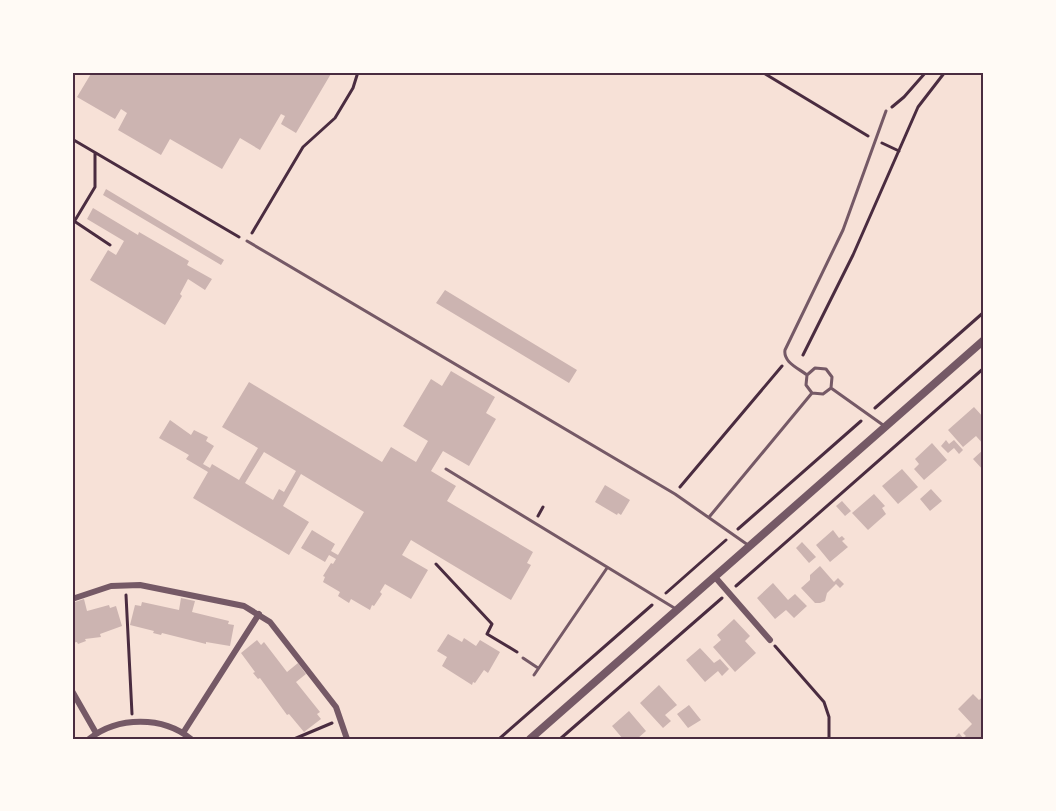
<svg xmlns="http://www.w3.org/2000/svg" width="1056" height="811" viewBox="0 0 1056 811" font-family="'Space Grotesk',sans-serif">
<rect width="100%" height="100%" fill="#f7e1d7"/>
<path fill="#ccb4b1" fill-rule="evenodd" d="M92,72H332L296,133L281,124L285,116L281,114L260,150L240,138L222,169L170,139L161,155L118,130L127,113L121,109L115,119L77,97Z
M106,189L224,260L221,265L103,195Z
M93,208L138,235L139,232L189,261L187,265L212,279L205,290L188,279L180,294L182,296L165,325L90,280L108,250L116,255L124,241L87,219Z
M445,290L577,370L569,383L436,303Z
M451,371L495,397L486,413L496,419L469,466L443,451L431,471L456,486L447,501L533,552L527,563L531,565L511,600L411,540L402,555L428,570L411,599L385,584L380,592L382,594L374,606L372,605L370,610L351,599L349,603L338,596L340,592L323,582L325,577L323,576L331,563L333,564L336,559L329,555L325,562L301,548L312,530L335,544L331,551L338,555L364,512L301,474L283,506L309,522L289,555L193,498L208,472L186,459L189,455L159,438L170,420L191,435L194,430L208,437L206,441L214,446L203,464L210,468L212,464L239,480L258,448L222,427L249,382L382,462L391,447L416,462L428,441L403,426L431,379L442,386ZM264,452L296,471L284,492L279,489L273,500L245,483Z
M974,407L984,418V445L976,436L963,447L948,430Z
M946,440L949,444L954,440L963,450L959,454L954,448L948,453L941,446Z
M932,443L947,460L924,480L914,469L919,464L915,459Z
M984,449V471L973,459Z
M902,469L918,487L898,504L882,486Z
M605,485L630,500L621,515L618,513L617,515L595,502Z
M931,489L942,501L930,511L920,499Z
M874,494L885,506L882,508L886,514L868,530L852,513Z
M842,501L851,511L845,516L836,506Z
M833,530L839,538L842,536L845,539L842,541L848,547L830,562L816,545Z
M802,542L816,557L809,563L796,548Z
M820,566L834,582L838,578L844,584L840,588L836,584L827,593L825,601L820,603H815L801,588L810,580V575Z
M773,583L788,600L795,594L807,606L794,618L786,610L775,619L757,598Z
M181,598L195,601L192,612L229,621L228,624L234,625L230,646L206,642V644L162,633L161,635L153,633L154,631L130,625L135,605L141,606L142,602L179,610Z
M84,599L87,611L109,605L110,608L116,606L122,626L100,634L101,637L85,639L86,641L78,644L77,642L72,643V616H74L72,603Z
M734,619L750,636L745,641L756,653L735,672L713,647L721,640L717,635Z
M448,634L462,642L464,638L476,646L480,640L500,652L488,673L484,670L475,683L473,682L472,685L442,666L447,657L437,651Z
M257,640L261,645L264,642L287,672L298,663L306,674L296,682L320,712L317,714L321,719L304,732L289,714L287,715L260,678L258,679L253,673L255,672L241,653Z
M700,648L714,663L720,659L729,669L722,676L718,671L705,682L686,660Z
M659,685L677,705L665,715L671,721L663,728L640,703Z
M973,694L979,700L984,696V739H953L959,733L963,738L966,736L963,733L972,724L958,709Z
M689,705L701,720L688,728L677,714Z
M629,711L646,731L637,739H623L612,726Z"/>
<g fill="none" stroke-linecap="round" stroke-linejoin="round">
<path stroke="#4a2c40" stroke-width="3" d="M762,72L868,136
M892,107L904,97L926,72
M72,139L239,237
M882,143L899,151
M74,221L110,245
M74,222L95,187V153
M252,233L303,147L335,118L353,88L358,72
M803,355L853,255L918,107L945,72
M875,408L984,312
M680,487L782,366
M538,516L543,507
M738,529L861,421
M436,564L492,624L487,634L517,652
M736,586L984,368
M666,593L726,540
M126,595L132,714
M775,646L824,702L829,717V739
M294,739L332,723
M499,739L652,605
M560,739L722,598"/>
<path stroke="#755966" stroke-width="3" d="M247,241L675,494L748,545
M807,375C798,368 783,362 785,350L843,230L886,111
M831,388L883,425
M446,469L676,609
M710,516L812,393L806,385L807,375L815,368L826,369L832,377L831,388L823,394L812,393
M523,658L538,668
M534,675L607,568"/>
<path stroke="#755966" stroke-width="6" d="M715,577L770,640
M72,599L111,586L140,585L244,606L270,622L336,707L347,739
M72,691L96,733
M183,733L259,614
M89,739C118,716 163,716 191,739"/>
<path stroke="#755966" stroke-width="8" d="M530,739L984,340"/>
</g>
<rect width="1056" height="811" fill="none" stroke="#fffaf5" stroke-width="147"/>
<rect x="74" y="74" width="908" height="664" fill="none" stroke="#4a2c40" stroke-width="2"/>
</svg>
